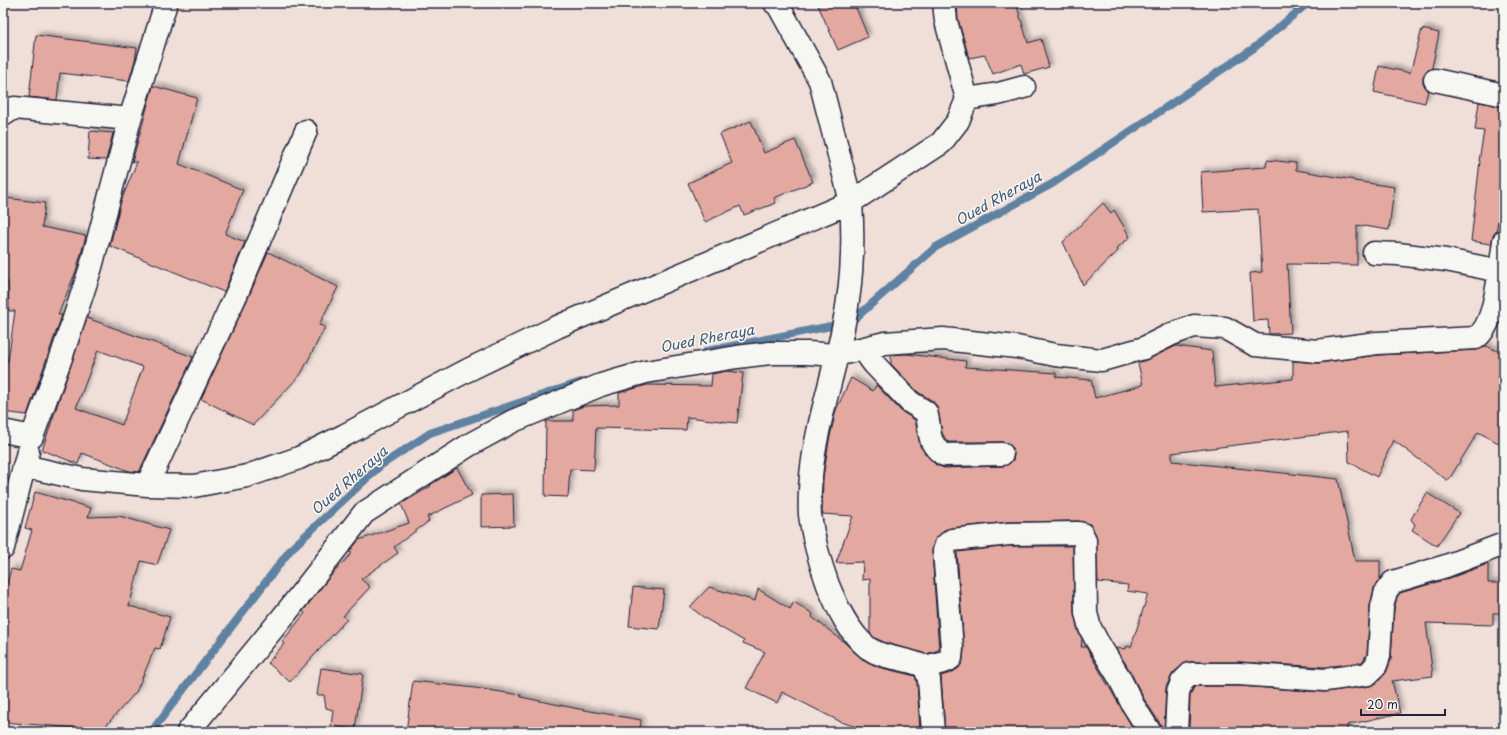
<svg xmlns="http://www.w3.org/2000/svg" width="1507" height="735" viewBox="0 0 1507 735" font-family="'Playpen Sans',sans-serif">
<defs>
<filter id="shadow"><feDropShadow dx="3.5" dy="-3.5" stdDeviation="2" flood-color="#0004"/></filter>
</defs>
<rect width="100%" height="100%" fill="#f0dfd9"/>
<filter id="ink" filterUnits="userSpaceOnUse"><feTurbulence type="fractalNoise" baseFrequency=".025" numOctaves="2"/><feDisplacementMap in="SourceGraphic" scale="8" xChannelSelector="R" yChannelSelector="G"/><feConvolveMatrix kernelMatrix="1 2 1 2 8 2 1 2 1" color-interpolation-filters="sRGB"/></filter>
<g filter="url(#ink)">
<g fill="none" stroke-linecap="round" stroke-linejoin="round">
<path stroke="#5f82a2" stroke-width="8" d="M707,351L851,322L936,247L1052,184L1254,48L1308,3
M151,732L291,549L380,466L430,433L581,382"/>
</g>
<path fill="#e3a9a0" stroke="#22223b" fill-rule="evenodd" filter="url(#shadow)" d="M817,3H854L868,37L838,50Z
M957,3H1016L1028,43L1041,39L1049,67L1024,74L1021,64L993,74L985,55L969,58L958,19Z
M1422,29L1439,33L1432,68L1426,71L1423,78V84L1428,90L1425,103L1374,92L1379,66L1410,73Z
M36,35L137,48L135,60L129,81L60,73L57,100L29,97Z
M153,86L197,98L179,164L243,190L225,234L245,242L224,292L110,246L121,201L137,162H132Z
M1479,102L1504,107V188L1496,232L1494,234L1491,244L1471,241L1480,161H1479L1484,131L1475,130Z
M751,121L764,153L795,140L813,182L774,198L776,203L744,215L740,206L705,222L688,183L732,163L720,134Z
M90,131L113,133L106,160L88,159Z
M1267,160L1296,163V170L1354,180V181L1394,187L1389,230L1357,225V265L1287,264L1291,333L1269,334L1268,320L1253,321L1250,273L1262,272L1258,209L1203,212L1201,172L1266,167Z
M6,198L45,203L42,227L86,236L76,271L58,315H62L27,415L3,412V361H8L15,311H9L8,282L3,281V227Z
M1103,203L1111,213L1114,210L1130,237L1117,248L1118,251L1083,285L1063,242Z
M268,252L338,287L319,325L325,327L301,374L253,425L201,399L248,298Z
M87,318L193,357L139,472L129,471L82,453L78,464L42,450ZM98,350L143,367L122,425L76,408Z
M1176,346L1212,351L1215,387L1293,379V361L1319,363L1378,355L1477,350L1486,346L1504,354V446L1478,432L1448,481L1393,440L1377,477L1349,462L1348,431L1172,453V461L1338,479L1355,561H1380V579L1374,588L1370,606L1367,654L1362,662L1325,667L1239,662H1186L1173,673L1166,687L1164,732H1162L1161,725L1144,699L1130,671L1116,648L1126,649L1127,646L1131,647L1148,594L1127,591L1128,585L1098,582L1096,535L1090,524L1078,521L1008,522L951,528L944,530L934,541L932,552L939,650L926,654L886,643L875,638L870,633V579L862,580L863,562L836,563L853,516L822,514L823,477L829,441L836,410L851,378L873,391L876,385L878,387L901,411L915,420L920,446L929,458L936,465L944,468L1002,466L1009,464L1013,460L1014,454L1013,448L1008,443L1002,442H948L947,441L942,433L938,409L933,401L918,392L891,364V355L906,354L966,361L965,367L1056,373V377L1091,380L1095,398L1143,385L1138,363L1149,359Z
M727,371L743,373L737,423L687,417L686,430L596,428L594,470L570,469L568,497L545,496L546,421H573V410L584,406L619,405V393L647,385L711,386L712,374Z
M457,468L472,495L427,517L429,521L394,547L398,553L361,579L370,587L343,616L347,619L290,682L268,663L284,644L282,642L305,613L303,611L328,579L352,553L349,552L359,540L409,523L401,504L431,486L430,485Z
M35,492L91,508L88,517L119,516L169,530L157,565L141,561L129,606L170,617L160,649L155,648L136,692L102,730L3,722V597L11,569L20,571L32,530L25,528Z
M1427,493L1459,513L1437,546L1412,530L1415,525L1411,519Z
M513,494L514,526L481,527V495Z
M1010,546H1073L1074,613L1078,631L1082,639L1081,647H1086L1135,732H945L941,676L951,673L959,668L963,660L964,649L957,552Z
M1488,564V583H1504V613H1493V625L1426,623L1433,676L1392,681L1400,713L1347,725V732H1189L1190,695L1195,686H1239L1324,692L1370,686L1377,683L1386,673L1391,660L1394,609L1397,597L1400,593L1450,578Z
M633,587L664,590L659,629L629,626Z
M709,587L755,601L758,589L790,609L794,602L813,614L812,617L844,642L862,659L878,667L915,676L917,682L920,732H872L841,722L782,692L777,703L746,688L765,652L743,643L744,641L706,619L690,607Z
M321,668L363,674L355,729L331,726L333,710L326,708L324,695H317Z
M413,681L475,688L521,695V697L579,709L641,720L640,732H406Z"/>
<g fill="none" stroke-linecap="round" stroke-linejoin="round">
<defs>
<path id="street" d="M775,3L778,5L820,81L851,202C854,244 852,287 843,328C833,378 816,425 811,476C810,488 809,502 810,515C813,538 820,563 828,585C837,607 849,633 868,648C885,660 907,657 925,667L929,680L933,732
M1435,80L1504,95
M967,99L998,94L1024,87
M3,115L14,108L130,119
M1504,241L1500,271L1504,272
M863,349L874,364L910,402L926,412C932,432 925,441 944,455L1002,454
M3,431L32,437L62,355L91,267L130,119L166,3
M24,466L82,479L147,485L194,486L247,476L299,458L345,435L468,370L557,327L851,202L941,143L958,121L967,99L946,21L944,3
M147,485L237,293L306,131
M3,548L28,452
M925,667L947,661L951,658L952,648L944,551L946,545L952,540L1009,534L1078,533L1082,534L1085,540L1086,613L1090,628L1097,641L1119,677L1133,705L1150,732
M188,732L286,613L364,513L469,445L513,421L601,385L646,372L737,357L770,353H808L836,355L885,343L943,339L1017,347L1055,355L1102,360L1144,348L1172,334L1194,326L1225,328L1255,345L1317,351L1377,343L1476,338C1493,326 1496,291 1500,271L1446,260L1398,254L1374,253
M1176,732L1178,692L1182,682L1190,674H1239L1325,680L1368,674L1376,665L1379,656L1382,607L1386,591L1393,582L1446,566L1504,544"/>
</defs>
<use href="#street" stroke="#22223b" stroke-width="25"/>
<use href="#street" stroke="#f6f6f2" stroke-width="22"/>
</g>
</g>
<g text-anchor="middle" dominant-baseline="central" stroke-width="3" stroke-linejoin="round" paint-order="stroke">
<g font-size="14" font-style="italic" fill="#455a77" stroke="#f6f6f2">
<text transform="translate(998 198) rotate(-29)">Oued Rheraya</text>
<text transform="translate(707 338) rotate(-11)">Oued Rheraya</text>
<text transform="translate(349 480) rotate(-41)">Oued Rheraya</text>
</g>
</g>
<rect width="1507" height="735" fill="none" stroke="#f6f6f2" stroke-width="16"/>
<rect x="8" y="8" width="1491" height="719" fill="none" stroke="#22223b" stroke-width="1.5" filter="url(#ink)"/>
<path d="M1361 709v6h84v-6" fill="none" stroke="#22223b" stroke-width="2"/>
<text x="1367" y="709" font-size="12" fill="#22223b" stroke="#f6f6f2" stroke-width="3" paint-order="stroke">20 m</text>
</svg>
